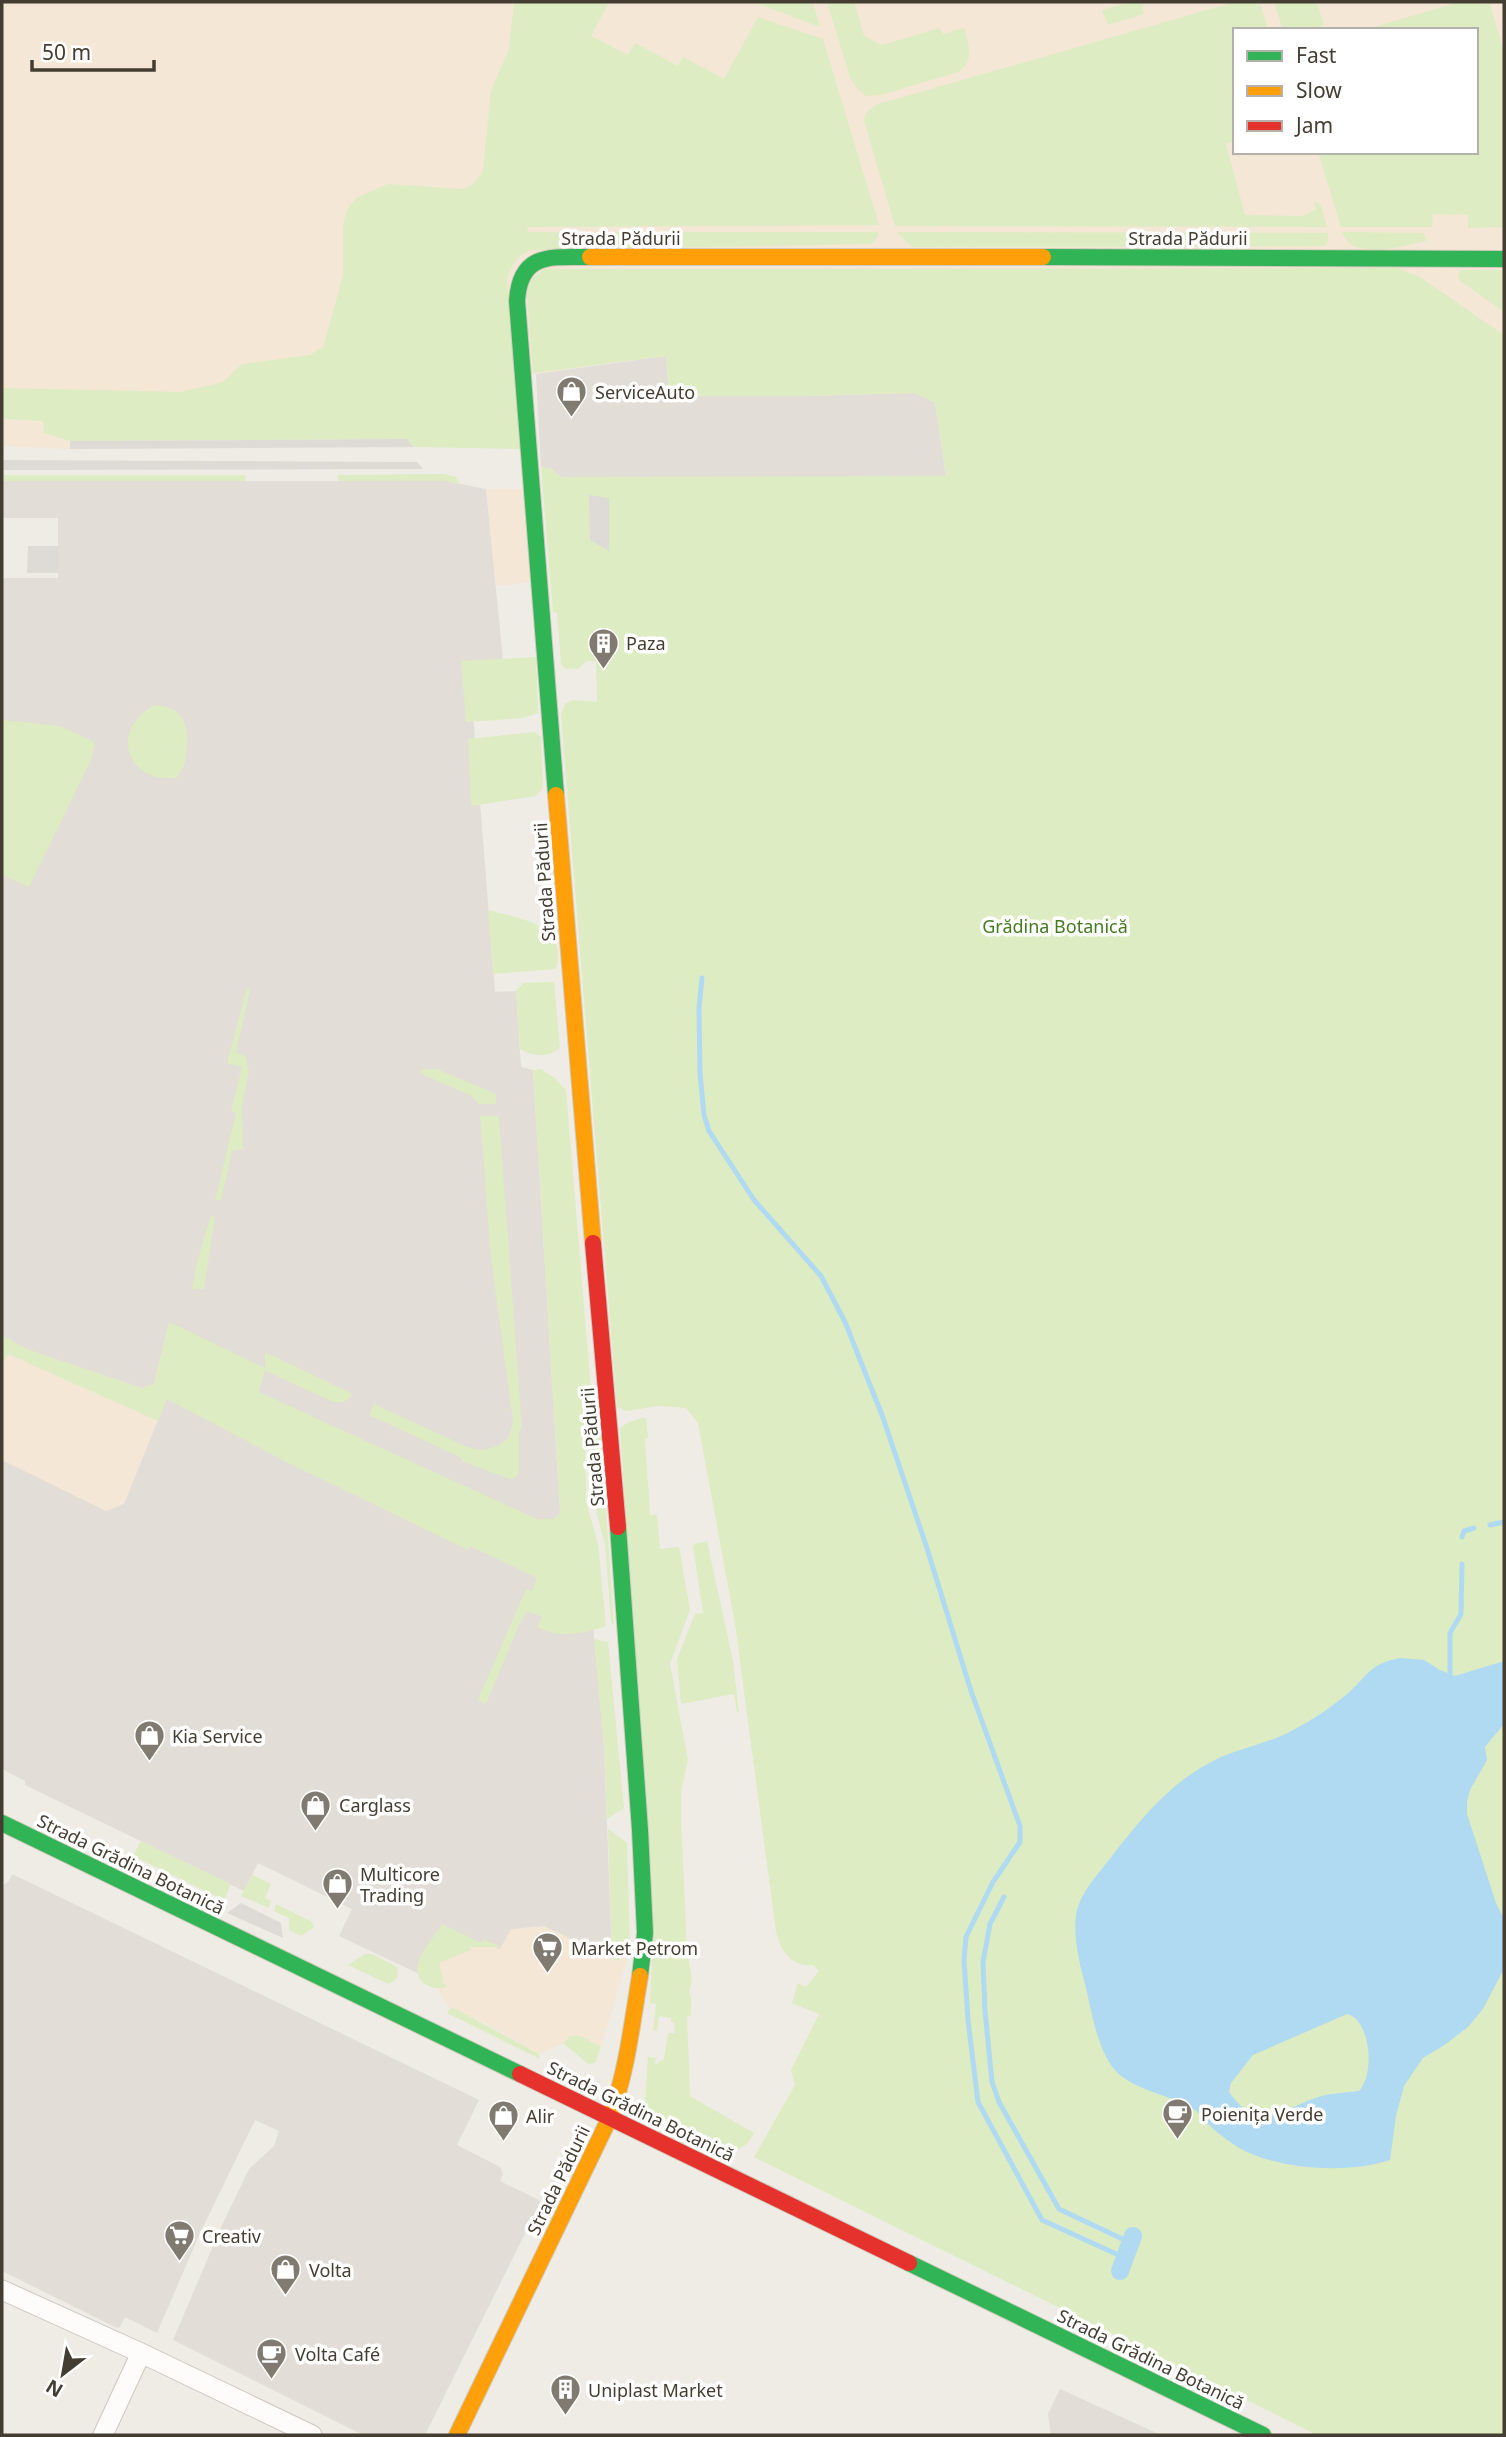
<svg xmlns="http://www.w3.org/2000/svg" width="1506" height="2437" viewBox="0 0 1506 2437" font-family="'Noto Sans',sans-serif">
<rect width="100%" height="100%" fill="#efece5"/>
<path fill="#f4e7d6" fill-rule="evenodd" d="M2,2H1504V477L935,403L631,360L536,374L2,404ZM1235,30H1476V152H1235Z
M2,419L43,421L44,433L70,441V449L2,446Z
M486,489H524L531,582L496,586Z
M193,1334L124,1504L106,1511L2,1460V1336Z
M544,1926L616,1961L628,1957L601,2047L581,2036L567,2038L563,2043L539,2054L490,2026L454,2009H450L432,1980L430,1964L468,1947H494L500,1949L511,1929Z"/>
<path fill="#e2ddd6" d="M666,356L669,396H808L915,393L935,403L946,477H561L552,469L541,467L536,374Z
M2,481H445L486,489L503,660L469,663L495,992L516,991L521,1067L533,1070L560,1513L585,1537L604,1746L612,1959L544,1926L511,1929L500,1949L494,1947H468L431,1964L432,1980L339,1936L352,1909L258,1863L244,1891L25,1785V1781L2,1769V1460L106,1511L124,1504L193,1334L169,1323L154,1384L142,1388L26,1349L2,1335V578H58V518H2Z
M12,1874L479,2100L457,2145L500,2167L503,2174L500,2181L541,2201L425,2435H363L173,2340L222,2225L249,2169L274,2146L279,2131L255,2120L200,2233L157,2333L125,2317L120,2327L117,2328L2,2271V1886L9,1881Z
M1060,2389L1161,2435H1051L1048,2414Z"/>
<path fill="#ddecc2" d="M514,2H609L591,36L628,55L635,43L678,66L683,57L724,79L758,17L823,39L879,225L527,227L528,232H878L879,235L872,244L531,250C516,257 513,263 507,278L521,449L413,447L406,439L70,441L44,433L43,421L2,419V388L181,392L223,382L242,364L310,355L323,347L343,276V225L347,210L356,198L388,184L462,189C473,186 478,180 483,170L491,91L509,49Z
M753,2H813L820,27Z
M827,2H854L864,36L882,45L940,28L943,34L964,28C969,45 975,60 958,72L881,95L866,96L855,86L850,77Z
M1129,2H1144L1145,4L1142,5L1144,14L1108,25L1102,10Z
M1235,2H1253L1261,5L1268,30H1235V142L1226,144L1245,215L1303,216L1316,209L1314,200L1321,206L1327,227L895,226L864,121L865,114L875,105Z
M1274,2H1317L1323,23L1320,30H1283Z
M1459,2L1490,4L1504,52V227L1468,228V215L1433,214L1432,227H1341L1318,152H1476V30H1364Z
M897,232L1328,233V241L1325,246L912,247Z
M1342,232L1424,233L1426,241C1402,246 1353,262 1342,232Z
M1397,268L1420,277L1504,335V2435H1317L754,2157L795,2085L791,2070L819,2014L792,2003L798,1983L806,1987L819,1971L813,1965C791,1967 781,1951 776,1932L735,1624L698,1423L686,1408L659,1406L626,1411L617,1407L561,715L565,704L573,700L597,702L596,663L595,661H587L578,669H566L561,665L557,613L553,612L541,467L552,469L561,477L946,476L935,403L915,393L808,396H669L666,356L533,373L527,294L530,281L545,269Z
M1461,270H1504V312L1460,281L1458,275Z
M444,474L456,477L459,484L445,481H338V475Z
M2,475H245L246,481H2Z
M536,657L538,713L523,718L466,722L461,661Z
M155,705C181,706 189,722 187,747C186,759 185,769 176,778C124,783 110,728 155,705Z
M2,720L60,726L92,741L95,745L90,762L29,887L2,875Z
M535,732L541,737L543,788L536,796L471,806L468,739Z
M488,910C512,917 556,922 558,952C558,959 559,962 556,969L493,974Z
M554,982L560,1048C547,1058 534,1057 520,1049L516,991L523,983Z
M247,987L250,991L236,1052L246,1057L249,1072L242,1106L243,1149L232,1151L221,1200H215L236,1113L231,1111L242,1067L227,1063Z
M422,1069H437L496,1094V1104H479L470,1095L419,1073Z
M541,1069L556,1079L566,1090L591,1390L587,1401L585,1433L586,1502L598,1544L606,1626C583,1634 559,1639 537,1627L542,1617L527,1611L519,1625L486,1704L478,1700L526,1589L532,1591L537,1578L470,1546L468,1550L286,1462L167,1399L158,1421L8,1354L4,1361L2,1360V1335L26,1349L142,1388L154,1384L169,1322L265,1368V1352L353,1394C346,1403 341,1404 331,1401L265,1371L259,1392L537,1519H554L560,1513L533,1070Z
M480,1116H499L522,1428L519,1432V1473L516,1477L510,1479L461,1461L462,1458L369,1415L374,1404L467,1447C484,1452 496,1450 509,1437L513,1421L491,1259Z
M211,1215L215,1217L204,1289H192L197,1262Z
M598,1393L614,1626L611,1621L605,1545L594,1503L590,1458L593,1407Z
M642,1418H646L648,1438H645L650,1515H657L660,1549L679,1547L690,1610L670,1664L688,1760L681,1792V1817L687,1949L692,1981L689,1992L691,1997V2015L687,2017L690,2096L754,2133L748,2143L738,2150L732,2149L702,2133L656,2115L646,2109L645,2104L648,2057L656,2058L655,2065L664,2059L668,2033H674L675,2023L671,2022V2018L659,2016L657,2031L653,2030L656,2004L650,2003L653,1934L620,1428L629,1422Z
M707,1541L733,1661L739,1713L737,1712L734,1694L681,1704L677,1659L695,1614L703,1613L693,1547L695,1544Z
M594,1639L608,1642L624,1808L607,1819L604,1746Z
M608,1829L627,1843L630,1953L628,1957L616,1961L612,1959Z
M141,1841L231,1884L224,1900L133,1856Z
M252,1875L271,1884L265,1898L271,1901L269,1908L241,1896Z
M276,1904L312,1922L314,1927L301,1936L289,1930V1918L274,1911Z
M442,1924L481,1943L483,1939L501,1947H470L471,1950L439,1963L443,1980L441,1983L446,1984V1987C431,1991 413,1982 418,1963C421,1952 436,1934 442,1924Z
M365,1954H372L397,1967C399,1977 397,1981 388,1984L348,1965Z
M454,2008L539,2054L540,2059L447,2013L450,2009Z
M570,2036H581L601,2047L595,2063L588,2064L563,2043Z"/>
<path fill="#dedbd6" d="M407,439L413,447L70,449V441Z
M2,460L417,462L423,469L2,470Z
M589,495L609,498V551L590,540Z
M28,546H58V573H27Z
M241,1903L281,1923L283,1938L227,1913Z"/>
<path fill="#b0daf2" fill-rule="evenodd" d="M1401,1658L1424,1660L1440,1670L1455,1676L1504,1661V1724L1485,1747L1487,1760L1470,1790L1467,1801V1814L1496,1903L1504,1919V1969L1483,2009L1468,2027L1443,2046L1423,2058L1404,2086L1396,2116L1390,2160C1348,2174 1280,2170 1241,2149C1231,2143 1220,2135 1211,2127C1205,2121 1200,2113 1192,2108C1170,2095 1141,2092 1120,2075C1099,2058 1092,2014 1086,1988C1080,1965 1073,1940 1076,1915C1080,1893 1095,1878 1108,1861C1140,1820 1170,1781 1219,1758C1243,1747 1270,1743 1293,1730C1312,1720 1330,1708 1346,1695C1368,1676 1369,1663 1401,1658ZM1347,2014C1371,2020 1375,2074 1359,2091C1343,2093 1326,2093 1310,2100C1273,2115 1258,2131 1229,2092L1231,2083L1253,2055Z"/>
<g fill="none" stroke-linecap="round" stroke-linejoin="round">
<path stroke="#b0daf2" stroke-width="5" d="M702,978L699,1008L700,1073L704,1115L709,1131L754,1200L821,1276L845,1322L882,1415L926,1545L971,1691L1020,1826V1842L993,1882L966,1937L964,1960L968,2020L978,2102L1042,2220L1125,2258
M1490,1525L1504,1522
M1462,1537L1464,1531L1474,1528
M1450,1674V1633L1461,1614L1462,1564
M1004,1897L990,1924L983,1962L985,2011L992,2082L999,2102L1059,2209L1131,2243"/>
<path stroke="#b0daf2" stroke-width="18" d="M1120,2271L1133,2236"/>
<defs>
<path id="street" d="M2,2290L141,2353L312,2435
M103,2435L141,2353"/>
<path id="fast" d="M1043,257L1504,259
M556,795L517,301C520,252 551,257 590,257
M618,1527L640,1830L645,1933L640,1976
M2,1823L520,2074
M909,2263L1263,2435"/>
<path id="slow" d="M590,257H1043
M556,795L593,1243
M457,2435L610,2117C627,2072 632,2023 640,1976"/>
<path id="jam" d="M593,1243L618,1527
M520,2074L909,2263"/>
</defs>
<use href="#street" stroke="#cbc8c1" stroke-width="21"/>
<use href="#fast" stroke="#d0cabc" stroke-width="18"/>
<use href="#slow" stroke="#d0cabc" stroke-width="18"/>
<use href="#jam" stroke="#d0cabc" stroke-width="18"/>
<use href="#street" stroke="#fdfcfb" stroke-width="19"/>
<use href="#fast" stroke="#30b455" stroke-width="16"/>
<use href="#slow" stroke="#ff9f0a" stroke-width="16"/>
<use href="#jam" stroke="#e5322d" stroke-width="16"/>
</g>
<defs>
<symbol id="shop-pin" viewBox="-11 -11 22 30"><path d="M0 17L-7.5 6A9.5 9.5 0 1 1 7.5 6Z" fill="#807a70" stroke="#fff"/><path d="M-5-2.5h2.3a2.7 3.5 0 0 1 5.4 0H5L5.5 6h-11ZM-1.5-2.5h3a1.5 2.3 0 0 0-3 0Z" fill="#fff"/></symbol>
<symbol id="building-pin" viewBox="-11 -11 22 30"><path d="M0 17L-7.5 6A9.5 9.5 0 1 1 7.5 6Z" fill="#807a70" stroke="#fff"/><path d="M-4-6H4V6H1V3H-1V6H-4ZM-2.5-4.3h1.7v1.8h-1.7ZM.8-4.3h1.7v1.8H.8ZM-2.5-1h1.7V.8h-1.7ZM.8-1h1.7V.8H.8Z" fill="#fff"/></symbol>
<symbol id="supermarket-pin" viewBox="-11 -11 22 30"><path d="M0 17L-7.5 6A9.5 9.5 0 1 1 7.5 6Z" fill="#807a70" stroke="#fff"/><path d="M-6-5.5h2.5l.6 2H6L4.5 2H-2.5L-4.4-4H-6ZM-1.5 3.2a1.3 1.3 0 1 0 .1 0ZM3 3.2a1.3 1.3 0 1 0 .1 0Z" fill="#fff"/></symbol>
<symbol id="cafe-pin" viewBox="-11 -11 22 30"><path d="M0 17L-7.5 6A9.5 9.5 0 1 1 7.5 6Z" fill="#807a70" stroke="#fff"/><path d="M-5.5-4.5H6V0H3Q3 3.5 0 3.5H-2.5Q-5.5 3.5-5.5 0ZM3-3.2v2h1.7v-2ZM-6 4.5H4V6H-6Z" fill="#fff"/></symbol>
</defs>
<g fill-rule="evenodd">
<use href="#shop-pin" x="554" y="374" width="35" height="47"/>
<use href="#building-pin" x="586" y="626" width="35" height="47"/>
<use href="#shop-pin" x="132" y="1718" width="35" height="47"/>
<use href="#shop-pin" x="298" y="1788" width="35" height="47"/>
<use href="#shop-pin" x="320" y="1866" width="35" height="47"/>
<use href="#supermarket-pin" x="530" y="1930" width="35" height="47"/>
<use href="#cafe-pin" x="1160" y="2096" width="35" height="47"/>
<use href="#shop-pin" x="486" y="2098" width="35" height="47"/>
<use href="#supermarket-pin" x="162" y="2218" width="35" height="47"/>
<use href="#shop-pin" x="268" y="2252" width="35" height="47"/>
<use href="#cafe-pin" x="254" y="2336" width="35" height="47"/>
<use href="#building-pin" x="548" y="2372" width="35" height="47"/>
</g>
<g text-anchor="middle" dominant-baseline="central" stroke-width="7" stroke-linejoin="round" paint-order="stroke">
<g font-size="18" fill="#443d31" stroke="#fff">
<text x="621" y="238">Strada Pădurii</text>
<text x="1188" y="238">Strada Pădurii</text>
<text transform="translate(544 882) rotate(-94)">Strada Pădurii</text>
<text transform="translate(592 1447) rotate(-95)">Strada Pădurii</text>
<text transform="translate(131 1864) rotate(26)">Strada Grădina Botanică</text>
<text transform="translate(641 2111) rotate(26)">Strada Grădina Botanică</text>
<text transform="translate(558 2180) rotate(-64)">Strada Pădurii</text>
<text transform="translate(1151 2359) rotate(26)">Strada Grădina Botanică</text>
</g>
<g font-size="18" fill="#443d31" stroke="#fff" text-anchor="start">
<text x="595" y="392">ServiceAuto</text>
<text x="626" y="643">Paza</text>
<text x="172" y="1736">Kia Service</text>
<text x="339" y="1805">Carglass</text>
<text x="360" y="1874">Multicore<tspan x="360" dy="21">Trading</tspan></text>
<text x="571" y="1948">Market Petrom</text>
<text x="1201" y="2114">Poienița Verde</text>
<text x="526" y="2116">Alir</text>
<text x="202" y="2236">Creativ</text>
<text x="309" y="2270">Volta</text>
<text x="295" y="2354">Volta Café</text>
<text x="588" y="2390">Uniplast Market</text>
</g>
<g font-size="18" fill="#447b20" stroke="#fff">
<text x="1055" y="926">Grădina Botanică</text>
</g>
</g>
<rect width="1506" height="2437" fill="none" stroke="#443d31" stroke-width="7"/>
<rect x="1233" y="28" width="245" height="126" fill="#ffffff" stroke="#b4b1ad" stroke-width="2"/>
<rect x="1247" y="51" width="35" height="10" fill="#30b455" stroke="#b4b1ad" stroke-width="2"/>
<text x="1296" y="63" font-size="21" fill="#443d31">Fast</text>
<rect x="1247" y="86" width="35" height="10" fill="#ff9f0a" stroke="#b4b1ad" stroke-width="2"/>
<text x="1296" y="98" font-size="21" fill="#443d31">Slow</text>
<rect x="1247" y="121" width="35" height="10" fill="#e5322d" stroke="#b4b1ad" stroke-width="2"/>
<text x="1296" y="133" font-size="21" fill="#443d31">Jam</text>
<g transform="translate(63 2374) rotate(211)" stroke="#ffffff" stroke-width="5" paint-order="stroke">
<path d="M0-5L12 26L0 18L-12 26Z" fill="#443d31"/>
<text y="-10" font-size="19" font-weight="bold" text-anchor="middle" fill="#443d31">N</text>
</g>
<path d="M32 60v10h122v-10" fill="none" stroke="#443d31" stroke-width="3.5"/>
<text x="42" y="60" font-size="21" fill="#443d31" stroke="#ffffff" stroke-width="5" paint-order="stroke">50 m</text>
</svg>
